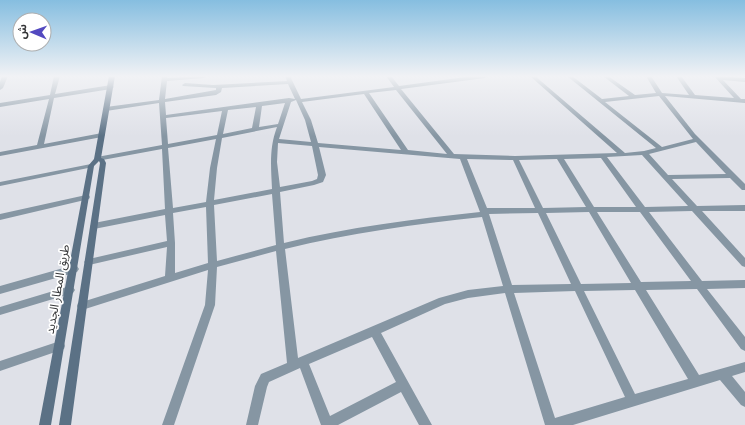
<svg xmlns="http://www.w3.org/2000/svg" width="745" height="425" viewBox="0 0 745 425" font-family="Ubuntu,'Noto Sans Arabic',sans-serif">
<rect width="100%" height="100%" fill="#dfe1e8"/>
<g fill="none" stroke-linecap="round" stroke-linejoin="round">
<path fill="#8696a3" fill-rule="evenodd" d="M2,76H8L3,88L0,90V82Z
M54,76H60L55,94L111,85L114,87L111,89L54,98L44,144L102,133L105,135L102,137L0,156V152L37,145L49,99L0,107V103L50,95Z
M162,76H168L167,78L206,76L204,78L167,81L165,99L216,90V88L183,86L182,85L185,83L213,85L287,81L285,76H290L301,99L394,87L386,76H391L399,86L473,76H487L485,78L401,89L454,154L515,156L617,153L530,76H535L625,153L644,151L656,148L567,76H572L602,99L629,96L603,76H608L635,95L656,93L646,76H651L662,93L689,95L676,76H681L695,95L734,98L714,76L745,78V82L723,80L741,99H745V103L665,96L695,134L745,184V190H742L730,178L672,179L697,206L745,205V211H702L745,258V267L742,266L692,211L649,212L702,281L745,280V288L707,289L745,337V351L741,349L697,289L646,290L699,375L745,362V372L732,376L745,392V407L741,405L720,380L573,425H545L505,293L468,298L445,304L381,333L432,425H419L401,392L338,425H321L300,368L269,382L267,387L258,425H246L255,386L261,374L287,363L276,251L217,267L215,305L174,425H162L205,305L208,270L82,310L78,309L77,306L78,303L82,302L165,276L167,247L89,265L86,264L84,262L86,260L89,259L167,241L165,215L94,229L90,226L94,223L165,209L162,149L97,161L94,159L97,157L162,145L159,103L106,111L103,109L106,107L159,100ZM288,84L295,99L289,98L166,115L165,102L216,95L221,92L222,88ZM396,90L447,154L408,150L369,93ZM364,94L401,150L318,143L311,120L302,102ZM659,96L693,139L662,147L605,102ZM296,100L305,120L311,142L279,139L291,102ZM285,103L278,124L259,127L262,106ZM256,107L252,128L223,134L228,110ZM222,111L217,135L168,144L166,118ZM277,127C269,148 271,167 272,189L214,200L217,168L222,138ZM216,139L210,168L206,202L173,208L168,148ZM696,142L726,174L668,175L649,154ZM278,143L312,146L318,175L317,179L312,181L280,187L277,162ZM319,147L460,159L480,212C414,219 349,227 284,243L280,192L314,185L323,182L326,175ZM642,155L688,206L645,207L607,157ZM600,158H601L636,207H594L564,159ZM467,159L513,160L535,208H487ZM557,159L586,207L543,208L519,160ZM272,194L276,245L217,261L214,205ZM206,207L208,263L175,273V243L173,213ZM589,212L631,283L581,284L546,213ZM597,212H640L691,281L641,282ZM538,213L571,284L512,285L489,214ZM482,217L503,286L468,290L439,298L298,358L285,249C350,233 415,224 482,217ZM635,290L688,379L635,394L584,291ZM575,291L625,397L555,418L514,293ZM372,337L396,382L330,416L309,364Z
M91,164L93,165L94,166L93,167L0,186V182Z
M86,195H89L90,197L89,199L0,220V214Z
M74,265L77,266L79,269L77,272L0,294V286Z
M70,286L73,287L75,290L73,293L0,315V307Z
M60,341L64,343L65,346L64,349L0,371V361Z"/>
<path fill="#5b7185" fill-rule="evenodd" d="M109,76H115L101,158L104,159L106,163L71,425H59L100,163L99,161L94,166L51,425H39L88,166L94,159Z"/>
</g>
<linearGradient id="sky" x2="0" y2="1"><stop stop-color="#86bee0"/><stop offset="0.56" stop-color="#f1f2f5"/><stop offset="1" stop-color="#f1f2f5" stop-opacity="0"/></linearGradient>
<rect width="745" height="136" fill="url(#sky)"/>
<g text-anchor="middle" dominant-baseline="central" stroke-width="3.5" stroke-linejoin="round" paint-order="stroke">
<g font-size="12" fill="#333436" stroke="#fff">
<text transform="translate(57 289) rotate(-80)">طريق المطار الجديد</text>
</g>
</g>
<g transform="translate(32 32) rotate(272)"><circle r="19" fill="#ffffff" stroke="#adaeaf"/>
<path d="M0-3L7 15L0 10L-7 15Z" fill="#5349c0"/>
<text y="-6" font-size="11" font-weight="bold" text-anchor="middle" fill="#333436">ش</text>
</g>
</svg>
